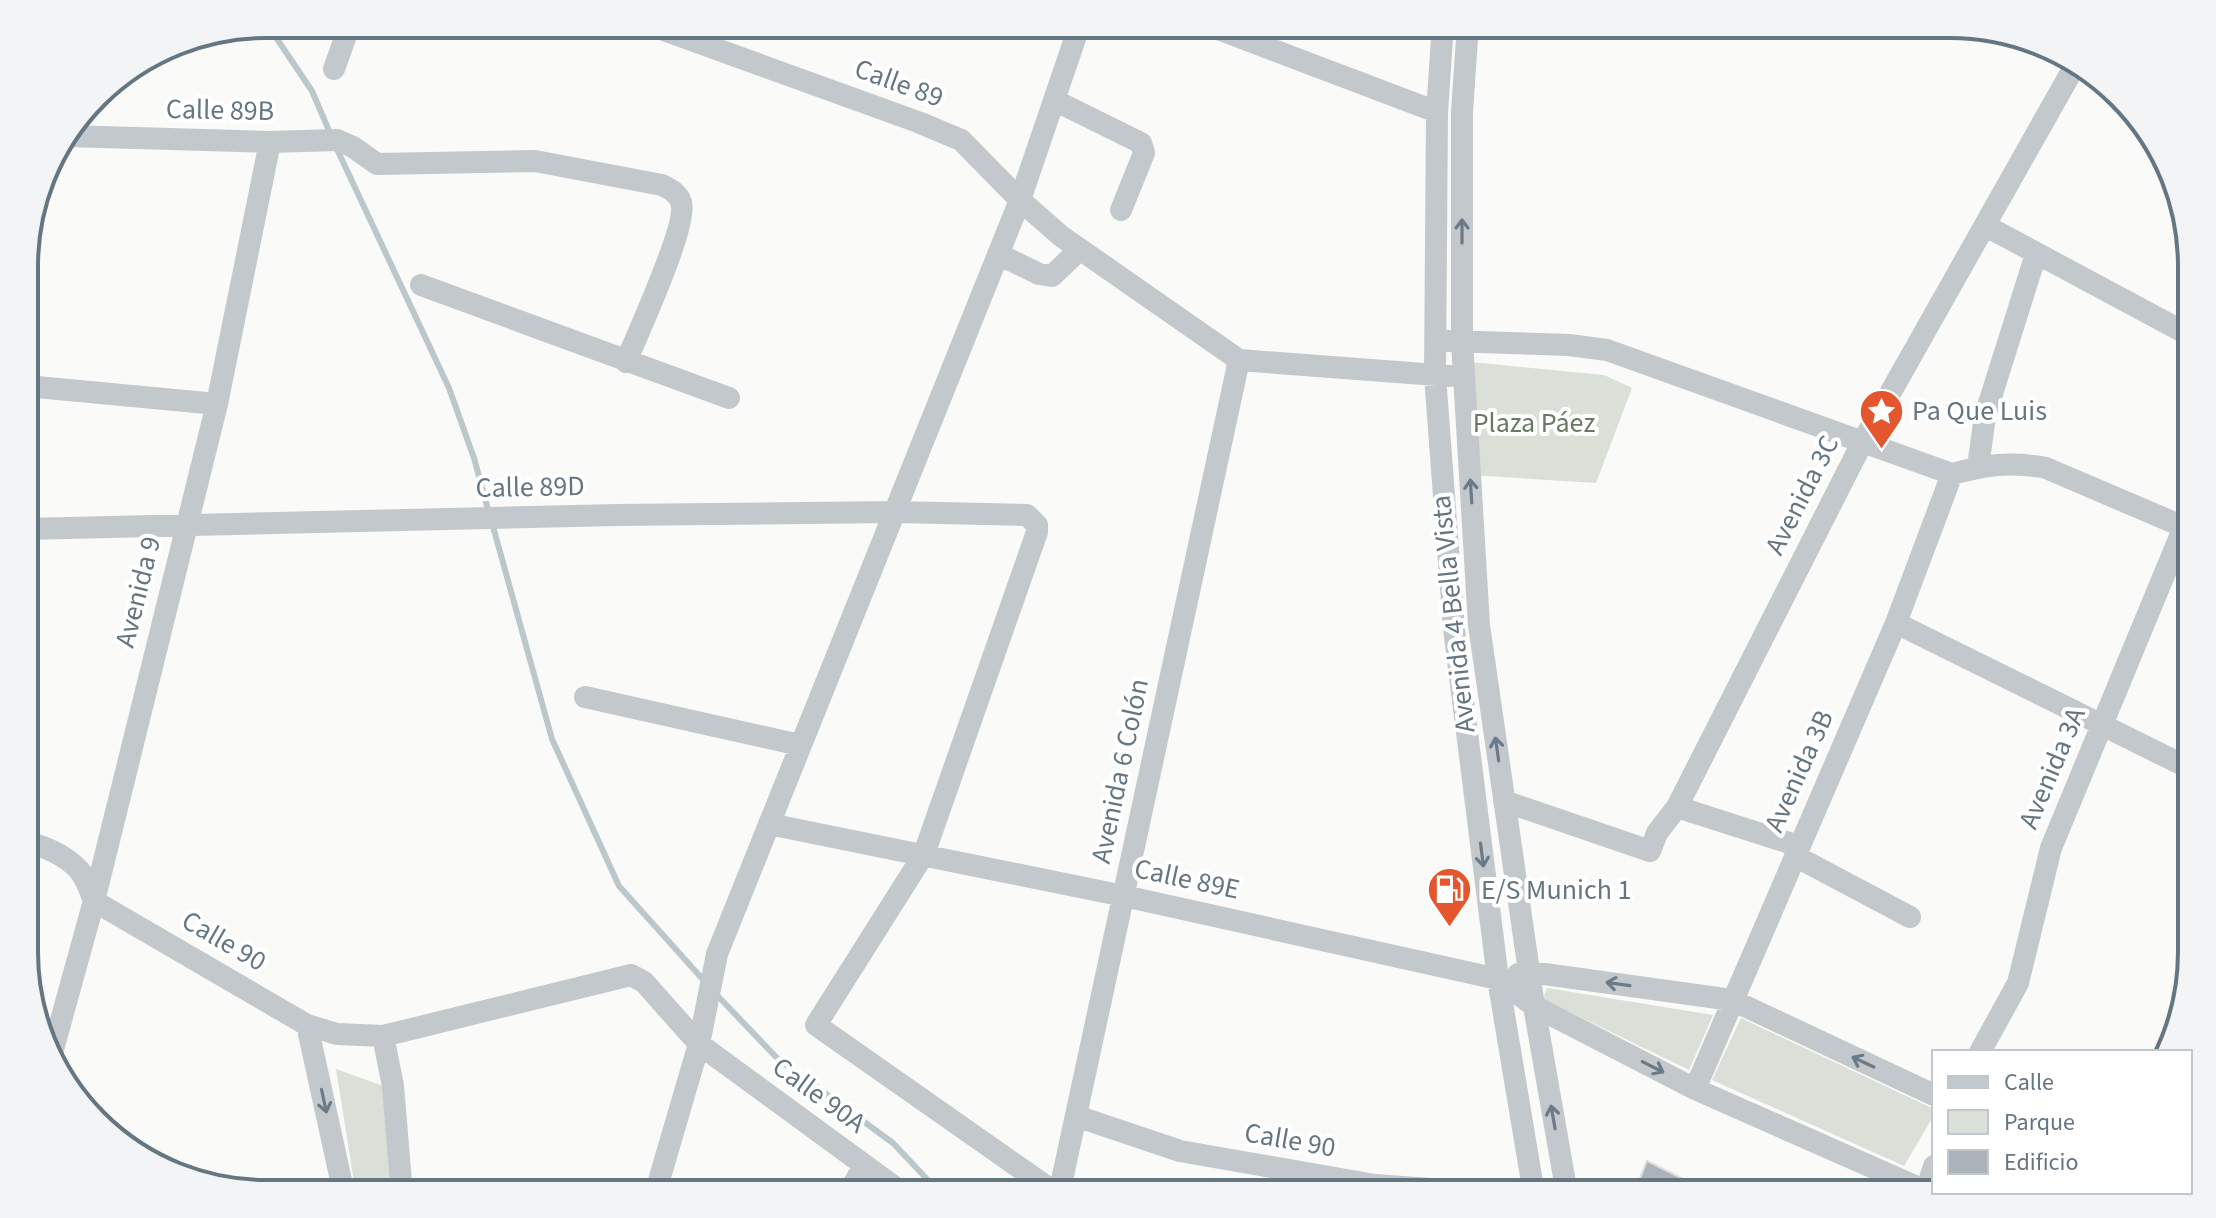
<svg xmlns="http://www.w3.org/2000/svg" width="2216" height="1218" viewBox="0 0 2216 1218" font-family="'Source Sans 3',sans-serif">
<defs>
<filter id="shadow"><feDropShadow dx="5" dy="9" stdDeviation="0" flood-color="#0004"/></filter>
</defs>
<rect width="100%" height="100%" fill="#fafaf8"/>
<path fill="#dadfd7" d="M1471,362L1604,375L1632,388L1596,483L1470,475Z
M1547,988L1713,1015L1689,1070L1543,999Z
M1741,1018L1934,1109V1115L1904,1166L1712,1080Z
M336,1069L389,1088L390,1194H356Z"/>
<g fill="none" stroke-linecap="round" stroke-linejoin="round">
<path stroke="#bbc7cb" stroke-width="6" d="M267,24L312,91L330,133
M336,147L449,388L474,458L489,513
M492,523L552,739L619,886L707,984
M714,992L777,1058L893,1143L941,1194"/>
</g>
<path fill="#aab3b9" stroke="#dcdcda" stroke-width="2" filter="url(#shadow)" d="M1647,1161L1713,1194H1634Z"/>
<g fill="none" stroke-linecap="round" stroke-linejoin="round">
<path stroke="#c3c8cc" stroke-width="22" d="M647,24L918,122L961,140L1020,200L1061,236L1239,360L1450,376
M1205,24L1437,112
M1443,24L1437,112L1435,376L1454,629L1498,979L1534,1194
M1468,24L1462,112V342L1479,625L1534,1006L1567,1194
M334,69L350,24
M1054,100L1141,143L1144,153L1121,210
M66,136L270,142L337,140L353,147L377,164L535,161L662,185C670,189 678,193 681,202C689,223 637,335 626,362
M1986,226L2191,336
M998,254L1039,274L1052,276L1080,249
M421,285L729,398
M1448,341L1569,345L1607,350L1952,474C1985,465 2011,461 2046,468L2191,530
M26,386L217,404
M1978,467L1985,416L2036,254
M26,529L617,515L896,512L1027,515L1037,525V532L924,854L816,1025L1057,1194
M1896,623L2191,769
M585,697L800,745
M1504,801L1650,851L1657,833L1677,807L1862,443L2077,62
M1677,807L1799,846
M769,824L1124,896L1498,979L1534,1006L1695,1089L1933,1194
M26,843C44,845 66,856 79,870C86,878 90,891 94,901L307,1025L337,1034L383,1036L631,975L644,982L699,1044L904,1194
M1795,856L1910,917
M1518,974L1530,972L1732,1000L1934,1095
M307,1025L344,1194
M383,1036L393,1086L402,1194
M1980,1052L2018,983L2051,848L2191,510
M52,1053L94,901L217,404L270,142
M1695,1089L1896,623L1952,474
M1076,1116L1180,1151L1375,1185L1499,1194
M655,1194L699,1044L717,954L1020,200L1080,24
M848,1194L864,1165
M1059,1194L1239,360
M1925,1194L1934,1166"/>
</g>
<defs><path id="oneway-shaft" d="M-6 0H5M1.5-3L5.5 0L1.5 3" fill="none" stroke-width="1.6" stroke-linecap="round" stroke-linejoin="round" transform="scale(2)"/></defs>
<g stroke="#6a7a87">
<use href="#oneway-shaft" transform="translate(1462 231) rotate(-90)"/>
<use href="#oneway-shaft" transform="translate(1471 491) rotate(-94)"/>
<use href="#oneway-shaft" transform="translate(1497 749) rotate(-98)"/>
<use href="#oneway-shaft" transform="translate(1482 855) rotate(83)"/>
<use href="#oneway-shaft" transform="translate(1618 984) rotate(-172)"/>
<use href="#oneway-shaft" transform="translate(1863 1062) rotate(-155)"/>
<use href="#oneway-shaft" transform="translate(1653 1067) rotate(27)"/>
<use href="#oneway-shaft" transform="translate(324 1101) rotate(78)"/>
<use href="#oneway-shaft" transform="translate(1553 1117) rotate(-100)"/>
</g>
<defs>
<symbol id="sight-pin" viewBox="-11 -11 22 30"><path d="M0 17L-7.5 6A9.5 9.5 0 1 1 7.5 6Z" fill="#e4572e" stroke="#fff"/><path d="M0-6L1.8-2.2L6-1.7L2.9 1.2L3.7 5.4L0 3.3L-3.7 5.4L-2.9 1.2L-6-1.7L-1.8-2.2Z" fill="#fff"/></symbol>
<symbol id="fuel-pin" viewBox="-11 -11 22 30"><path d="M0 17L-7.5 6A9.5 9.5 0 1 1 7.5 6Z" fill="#e4572e" stroke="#fff"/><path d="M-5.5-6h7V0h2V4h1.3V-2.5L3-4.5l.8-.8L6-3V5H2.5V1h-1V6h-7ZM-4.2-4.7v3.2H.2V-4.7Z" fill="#fff"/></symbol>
</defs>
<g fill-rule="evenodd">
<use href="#sight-pin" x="1856" y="386" width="51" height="69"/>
<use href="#fuel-pin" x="1424" y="864" width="51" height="69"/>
</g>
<g text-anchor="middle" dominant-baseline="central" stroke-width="8" stroke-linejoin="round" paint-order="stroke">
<g font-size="28" fill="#657683" stroke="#fff">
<text transform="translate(899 83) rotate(20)">Calle 89</text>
<text transform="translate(220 110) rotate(1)">Calle 89B</text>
<text transform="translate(530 487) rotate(-1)">Calle 89D</text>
<text transform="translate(1802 495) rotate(-63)">Avenida 3C</text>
<text transform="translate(138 592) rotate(-76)">Avenida 9</text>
<text transform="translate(1453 614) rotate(-96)">Avenida 4 Bella Vista</text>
<text transform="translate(2052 768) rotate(-67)">Avenida 3A</text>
<text transform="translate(1120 771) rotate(-78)">Avenida 6 Colón</text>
<text transform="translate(1799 771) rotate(-66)">Avenida 3B</text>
<text transform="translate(1187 879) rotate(12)">Calle 89E</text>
<text transform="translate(224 941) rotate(30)">Calle 90</text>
<text transform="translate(819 1095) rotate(36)">Calle 90A</text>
<text transform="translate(1290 1140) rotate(10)">Calle 90</text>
</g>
<g font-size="28" fill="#657683" stroke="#fff" text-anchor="start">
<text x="1912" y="411">Pa Que Luis</text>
<text x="1481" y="890">E/S Munich 1</text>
</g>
<g font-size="28" fill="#687a64" stroke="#fff">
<text x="1534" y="423">Plaza Páez</text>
</g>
</g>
<path d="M0 0H2216V1218H0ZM266 38H1950A228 228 0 0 1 2178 266V952A228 228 0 0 1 1950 1180H266A228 228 0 0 1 38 952V266A228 228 0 0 1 266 38Z" fill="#f3f4f5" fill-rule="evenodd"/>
<path fill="none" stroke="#657683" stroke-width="4" d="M266 38H1950A228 228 0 0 1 2178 266V952A228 228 0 0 1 1950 1180H266A228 228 0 0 1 38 952V266A228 228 0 0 1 266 38Z"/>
<rect x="1932" y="1050" width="260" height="144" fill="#ffffff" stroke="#c1c8cd" stroke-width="2"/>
<rect x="1948" y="1076" width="40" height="12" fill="#c3c8cc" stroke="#c1c8cd" stroke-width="2"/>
<text x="2004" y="1090" font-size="24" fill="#657683">Calle</text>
<rect x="1948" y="1110" width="40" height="24" fill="#dadfd7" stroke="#c1c8cd" stroke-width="2"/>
<text x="2004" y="1130" font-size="24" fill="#657683">Parque</text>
<rect x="1948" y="1150" width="40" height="24" fill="#aab3b9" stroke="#c1c8cd" stroke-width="2"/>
<text x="2004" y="1170" font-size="24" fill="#657683">Edificio</text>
</svg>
